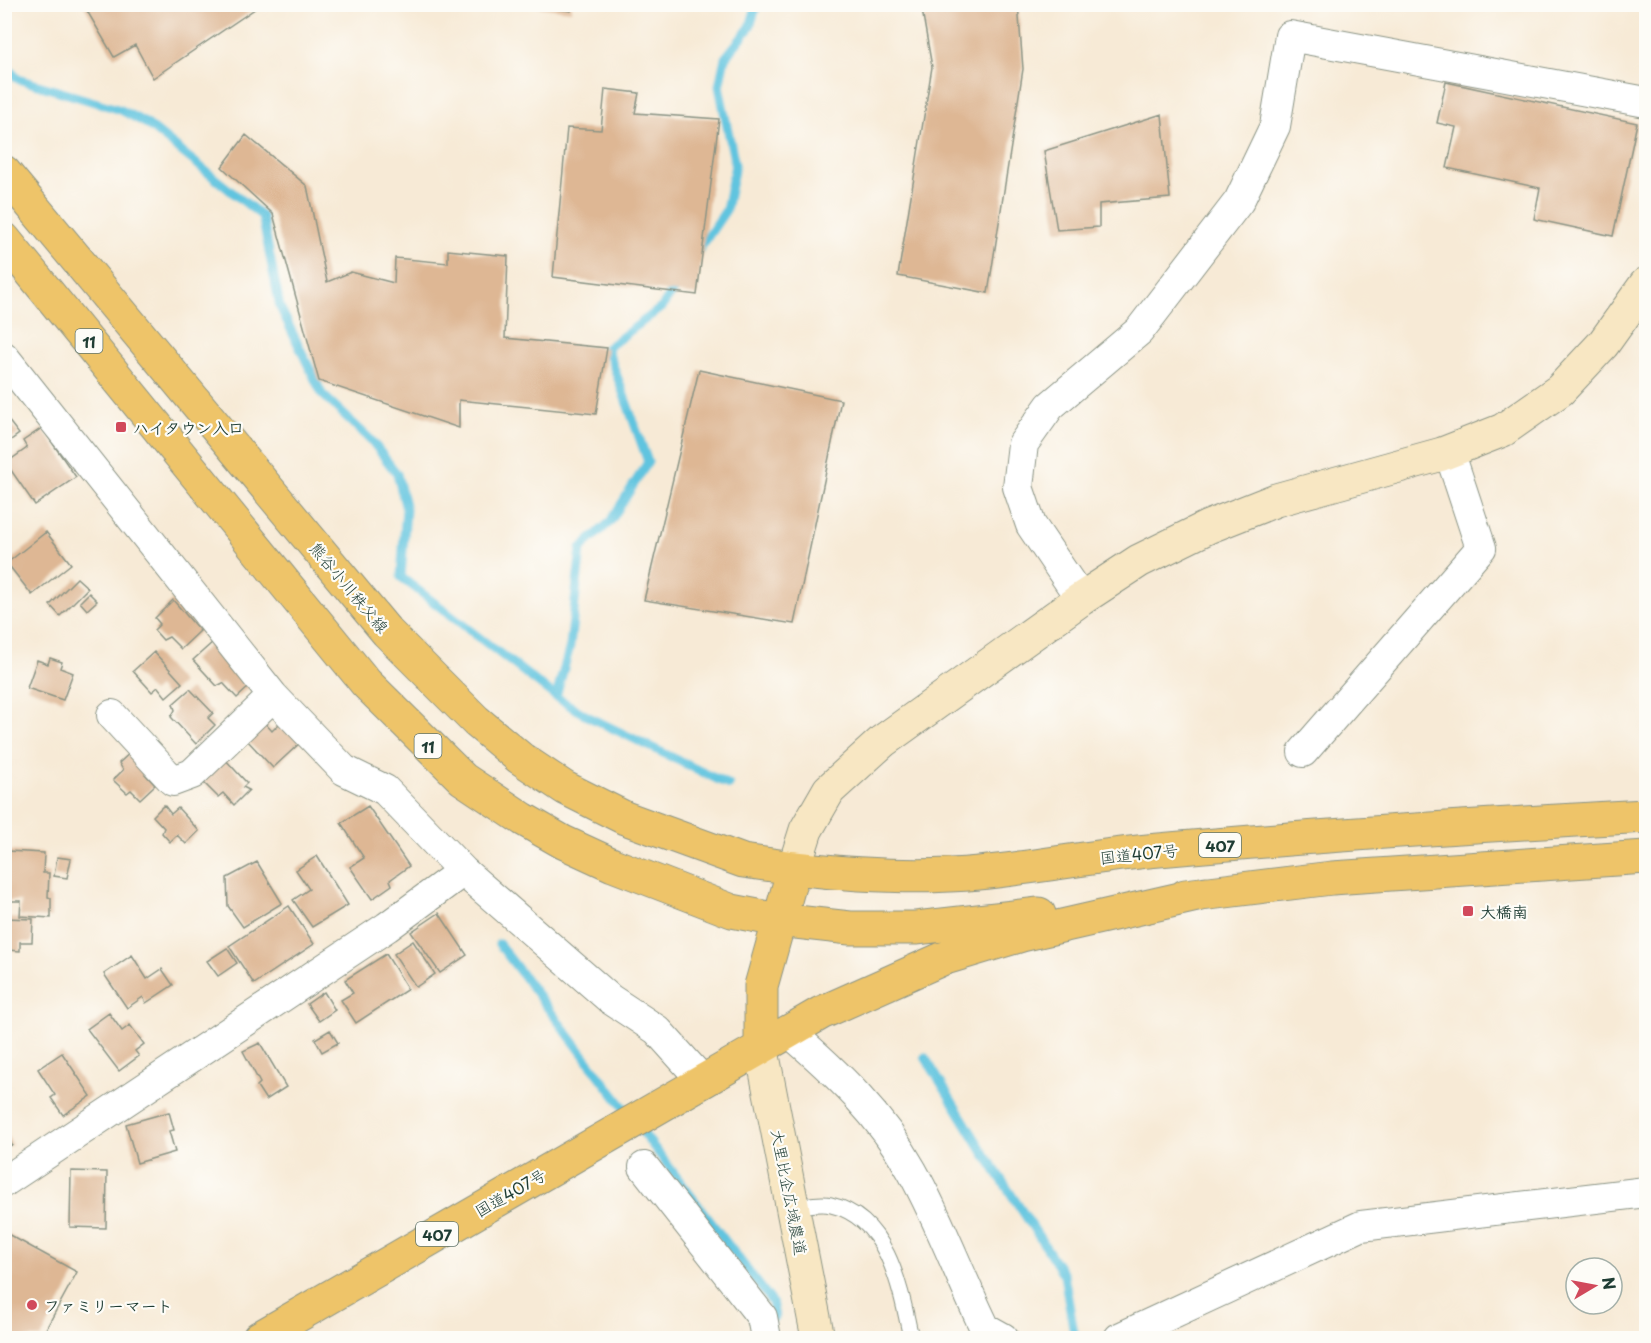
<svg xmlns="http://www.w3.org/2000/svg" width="1651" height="1343" viewBox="0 0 1651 1343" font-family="'Playpen Sans','Klee One',sans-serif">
<rect width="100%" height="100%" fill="#fdfcf7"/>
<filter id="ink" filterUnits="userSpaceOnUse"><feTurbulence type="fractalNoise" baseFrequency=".0167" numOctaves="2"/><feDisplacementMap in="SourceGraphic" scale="12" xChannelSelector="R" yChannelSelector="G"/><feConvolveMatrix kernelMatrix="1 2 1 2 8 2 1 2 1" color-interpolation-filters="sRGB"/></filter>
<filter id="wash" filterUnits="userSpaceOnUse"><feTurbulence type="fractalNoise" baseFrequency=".008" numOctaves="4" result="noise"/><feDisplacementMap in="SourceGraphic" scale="24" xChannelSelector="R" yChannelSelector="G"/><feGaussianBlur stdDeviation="1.35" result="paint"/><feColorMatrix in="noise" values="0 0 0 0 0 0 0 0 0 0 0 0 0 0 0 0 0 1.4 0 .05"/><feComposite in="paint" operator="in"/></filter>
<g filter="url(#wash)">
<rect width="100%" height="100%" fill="#f7ead6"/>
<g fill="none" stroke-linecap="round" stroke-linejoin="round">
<path stroke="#61c4df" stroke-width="9" d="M4,64L18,79L121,110L147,124L262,216L280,307L322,394L371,440L397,474L406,509L401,577L556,697L587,716L729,785
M697,253L726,210L735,165L719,86L725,58L750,27L757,4
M556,697L570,646L581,548L610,522L648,462L607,348L662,307L678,283
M499,944L772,1302L775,1317
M925,1057L977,1142L1064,1275L1075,1338"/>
</g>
<g id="blocks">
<path fill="#deb794" d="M83,4H262L153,78L135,45L114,57Z
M515,4H572L571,11Z
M921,4H1018L1023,69L988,293L898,276L932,67Z
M1446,82L1637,123L1613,236L1534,219L1540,188L1447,168L1456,127L1437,123Z
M605,89L639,93L635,113L719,119L697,295L553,277L567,128L601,130Z
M1162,114L1170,198L1099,204V227L1057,230L1044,151Z
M246,135L307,186L327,282L351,272L394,283L395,258L448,263V250L508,256L505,338L607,348L596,414L459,400V428L319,381L273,214L222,167Z
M699,370L841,400L794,624L644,600Z
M4,415L19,434L4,445Z
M42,428L76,477L35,505L6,463L27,448L23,441Z
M46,532L71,564L32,595L7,563Z
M77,578L88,588L60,616L50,605Z
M89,593L97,601L87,610L80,602Z
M173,600L200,631L181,649L169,637L163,640L154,630L160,624L155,618Z
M213,642L252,684L237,698L223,683L217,686L193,660Z
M154,652L182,683L166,697L158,687L152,692L133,671Z
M50,658L62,662L60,668L73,673L63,700L27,688L37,660L48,664Z
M190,689L213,713L208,718L215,725L196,744L171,717L175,710L173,704Z
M282,721L302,741L273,768L246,739L264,722L272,731Z
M132,751L150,770L145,774L155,785L140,799L131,790L127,793L113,780L123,770L119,763Z
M223,757L247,783L243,787L249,790L234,805L223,793L218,797L200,779Z
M164,805L171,814L178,808L199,831L186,844L177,835L170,842L162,833L164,828L153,816Z
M368,806L409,866L390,880L392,885L372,899L350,867L364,858L341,823Z
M7,851L44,853L43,873H49L48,897L51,898V918L20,916L21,901H5Z
M317,856L348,905L312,927L293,900L309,889L296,870Z
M57,857L71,859L67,878L54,876Z
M257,862L282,903L243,927L228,906L227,878Z
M289,906L314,944L254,984L229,946Z
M439,913L467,955L440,973L411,932Z
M4,918L33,919L32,942H20V951L8,950V955H4Z
M413,941L435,974L416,987L394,954Z
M227,948L237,963L218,976L207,961Z
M386,954L408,989L356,1023L341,1000L353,993L345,980Z
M132,955L147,979L162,969L173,985L146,1003L143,997L127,1008L104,974Z
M324,992L335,1010L319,1021L307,1004Z
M109,1013L122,1031L130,1025L144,1044L135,1051L139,1056L119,1071L87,1029Z
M330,1030L338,1043L322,1052L315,1039Z
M260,1043L286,1087L266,1100L257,1086L260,1083L243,1051Z
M62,1053L91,1096L63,1115L51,1098L55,1095L38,1069Z
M169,1112L174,1130L169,1131L175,1152L137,1163L126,1124Z
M4,1129L12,1145L4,1148Z
M71,1171L107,1172L106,1228L70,1227Z
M4,1232L77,1272L41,1338H4Z"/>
</g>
</g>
<g filter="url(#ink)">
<use href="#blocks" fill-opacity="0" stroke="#8b9485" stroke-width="1.5"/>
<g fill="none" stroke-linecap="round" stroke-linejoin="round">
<defs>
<path id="lane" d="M794,1207C806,1206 820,1202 831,1205C889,1218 901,1291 911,1338"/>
<path id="street" d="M4,357L273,696L344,770L385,790L463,871L610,999L657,1030L702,1080
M1081,599L1031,525L1018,487L1023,444L1050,406L1139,331L1239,201L1275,126L1290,36L1646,102
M112,715L173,781L192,774L273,696
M1303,752L1481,548L1449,451
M788,1031C836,1072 881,1115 912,1171C940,1221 960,1277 985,1328L1003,1338
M644,1167L762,1317L766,1338
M4,1182L387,927L463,871
M1119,1338L1361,1226L1646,1192"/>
<path id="secondary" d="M794,868L806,830L829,790L883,741L1081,599L1139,561L1208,527L1276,500L1442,454L1503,430L1560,390L1603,344L1646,284
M761,1046L818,1338"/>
<path id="primary" d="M4,172L387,632L476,721L520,758L565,788L625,818L743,861L794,868
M4,239L366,683L463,779L523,819L563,842L613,865L732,911L778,920"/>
<path id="highway" d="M1185,896L1332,878L1646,857
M778,920L850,928H916L1039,914
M761,1046V986L794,868C856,875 917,879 979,873C1039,867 1099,855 1159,850C1321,835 1484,825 1646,816
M259,1338L821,1013L942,959L1022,935L1206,893"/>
</defs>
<use href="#lane" stroke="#8b9485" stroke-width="17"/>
<use href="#street" stroke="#8b9485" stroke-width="32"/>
<use href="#secondary" stroke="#8b9485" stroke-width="35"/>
<use href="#primary" stroke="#8b9485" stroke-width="35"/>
<use href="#highway" stroke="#8b9485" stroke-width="35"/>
<use href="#lane" stroke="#fff" stroke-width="15"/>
<use href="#street" stroke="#fff" stroke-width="30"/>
<use href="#secondary" stroke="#f8e7c3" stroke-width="33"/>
<use href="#primary" stroke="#eec469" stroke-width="33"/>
<use href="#highway" stroke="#eec469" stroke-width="33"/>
</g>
</g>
<g fill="#d1495b" stroke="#fdfcf7" stroke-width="2">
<rect x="115" y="421" width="12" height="12" rx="3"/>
<rect x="1462" y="905" width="12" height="12" rx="3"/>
<circle cx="32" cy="1305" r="6"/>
</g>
<g text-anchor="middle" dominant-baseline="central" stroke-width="4.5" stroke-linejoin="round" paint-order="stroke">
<g fill="#fdfcf7" stroke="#62766e" stroke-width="1.5">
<rect x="75.5" y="329" width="27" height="24" rx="4.5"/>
<rect x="414.5" y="734" width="27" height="24" rx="4.5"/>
<rect x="1199" y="833" width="42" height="24" rx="4.5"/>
<rect x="416" y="1222" width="42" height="24" rx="4.5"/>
</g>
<g font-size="15" font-weight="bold" fill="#1f3d34">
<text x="89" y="341">11</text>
<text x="428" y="746">11</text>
<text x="1220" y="845">407</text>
<text x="437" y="1234">407</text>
</g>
<g font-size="16" font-weight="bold" fill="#1f3d34" stroke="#fdfcf7" text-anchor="start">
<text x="133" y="427">ハイタウン入口</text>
<text x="1480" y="911">大橋南</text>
<text x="44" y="1305">ファミリーマート</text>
</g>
<g font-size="16" fill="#1f3d34" stroke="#fdfcf7">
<text transform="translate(350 587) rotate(50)">熊谷小川秩父線</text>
<text transform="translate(1139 853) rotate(-6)">国道407号</text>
<text transform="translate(510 1192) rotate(-30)">国道407号</text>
<text transform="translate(790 1192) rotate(79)">大里比企広域農道</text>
</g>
</g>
<rect width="1651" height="1343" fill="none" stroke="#fdfcf7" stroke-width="24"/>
<g transform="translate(1594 1286) rotate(80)"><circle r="28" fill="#fdfcf7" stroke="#a4b0a9" stroke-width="1.5"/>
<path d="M0-4.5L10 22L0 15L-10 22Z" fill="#d1495b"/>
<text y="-9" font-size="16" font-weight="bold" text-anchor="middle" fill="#1f3d34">N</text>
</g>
</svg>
